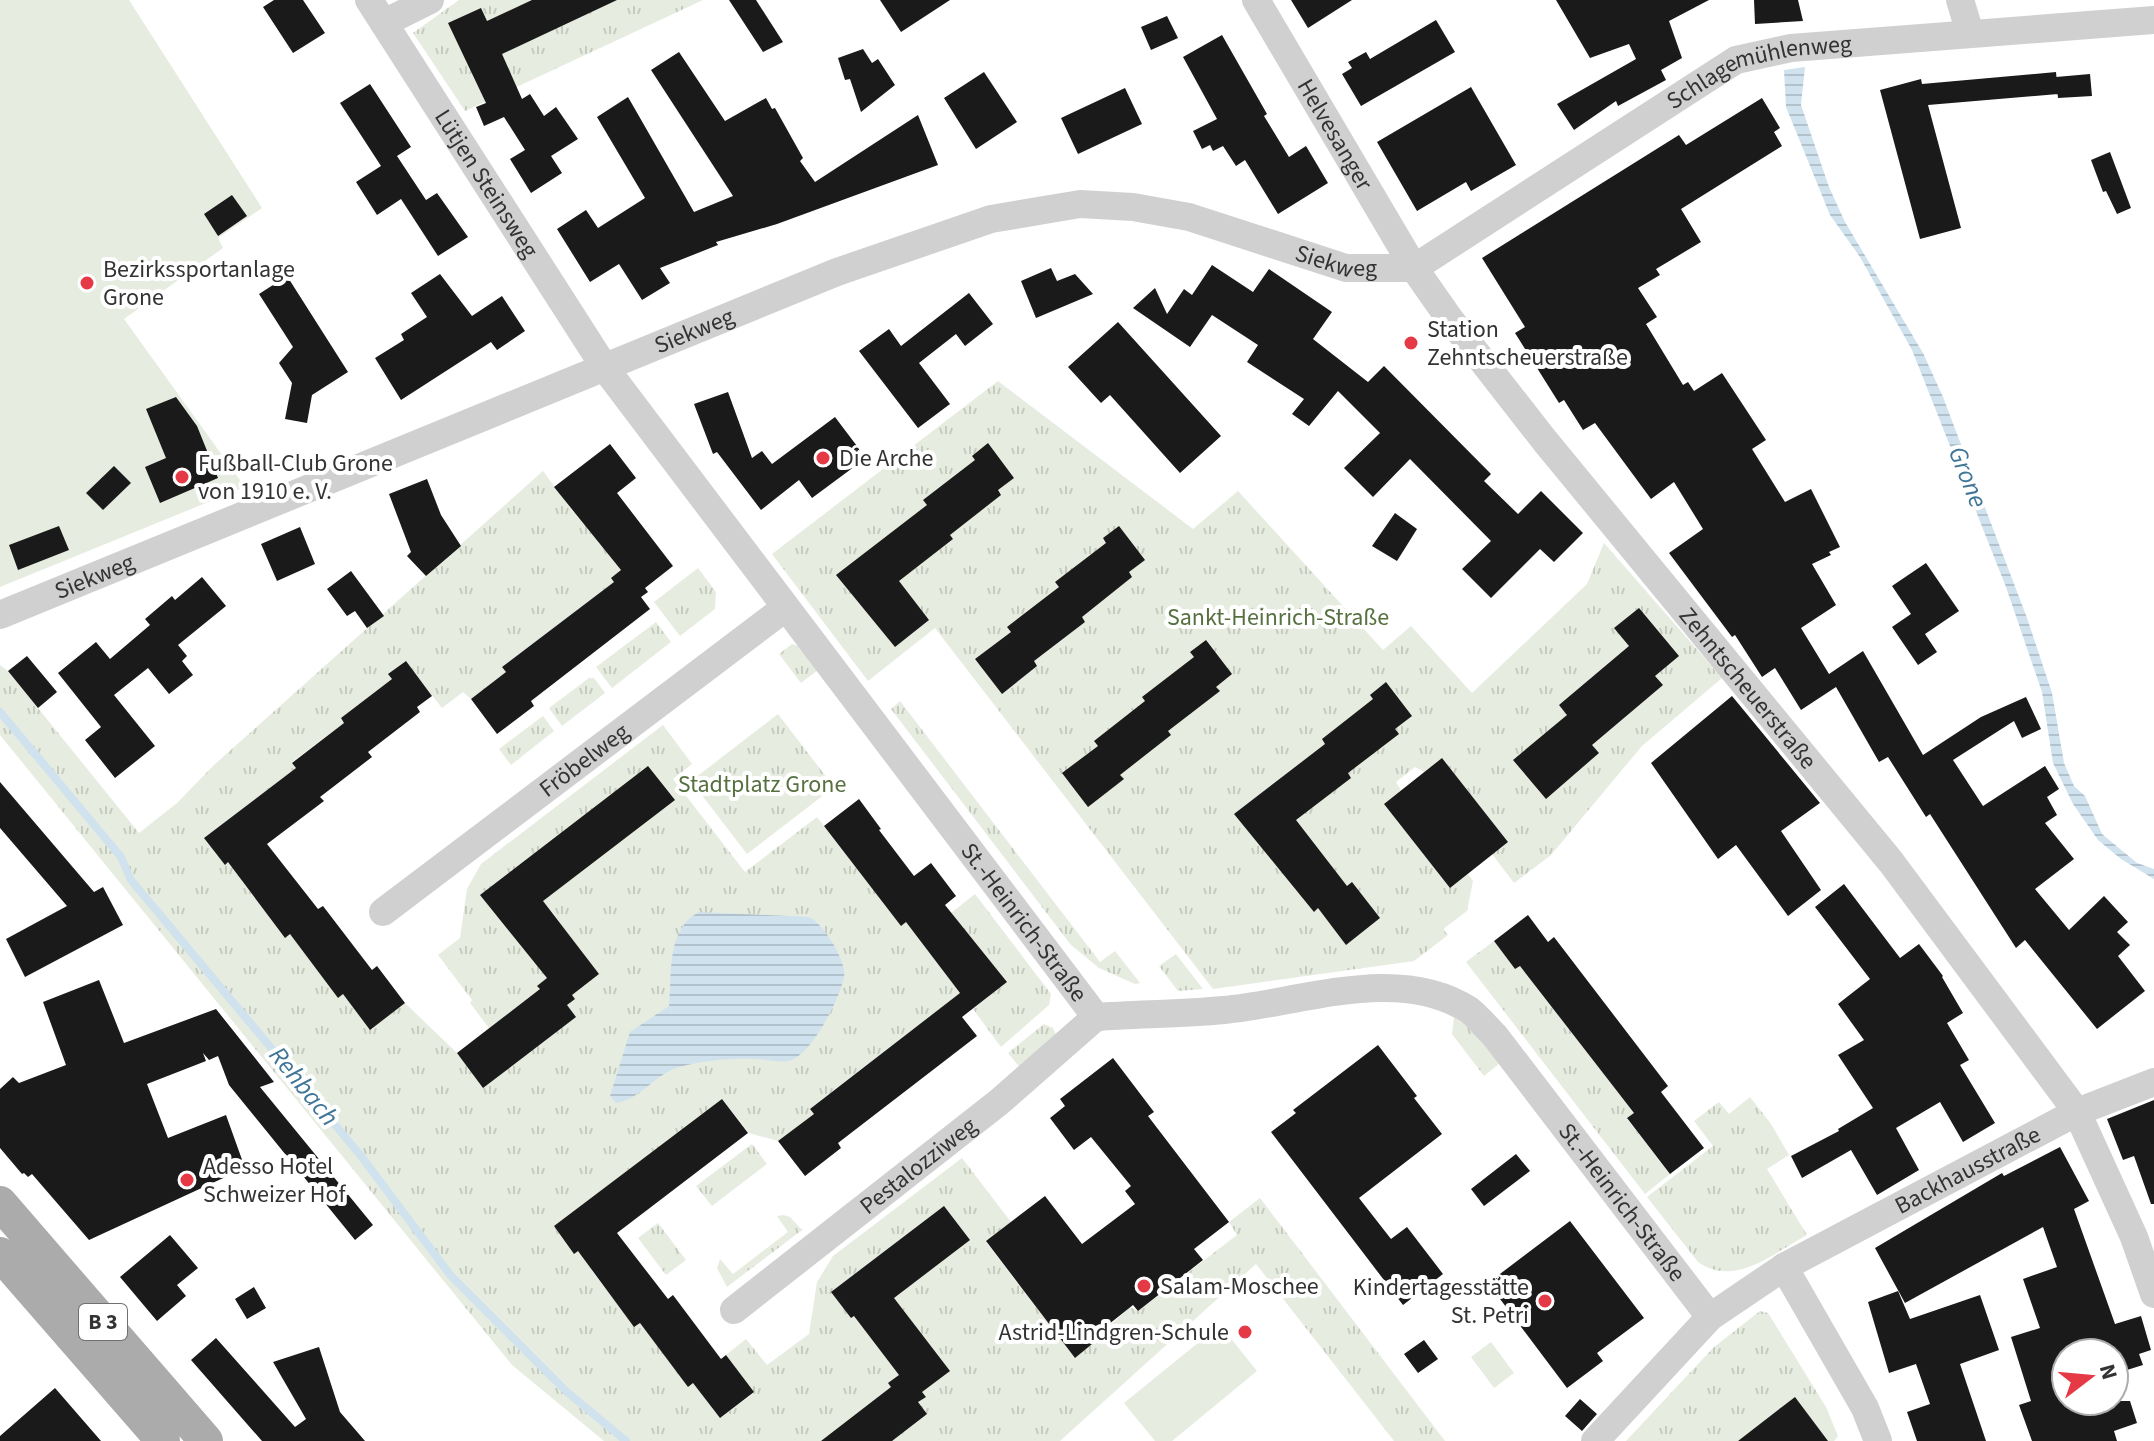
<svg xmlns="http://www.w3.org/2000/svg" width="2154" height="1441" viewBox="0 0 2154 1441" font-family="'Source Sans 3',sans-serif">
<defs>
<pattern id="grass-tufts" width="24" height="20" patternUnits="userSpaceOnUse" patternTransform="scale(2)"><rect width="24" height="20" fill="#e6ecdf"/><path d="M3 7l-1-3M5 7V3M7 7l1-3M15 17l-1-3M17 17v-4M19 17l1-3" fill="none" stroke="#c6cbc0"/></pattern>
<pattern id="water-rules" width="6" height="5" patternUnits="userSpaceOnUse" patternTransform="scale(2)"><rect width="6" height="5" fill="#cfe2ee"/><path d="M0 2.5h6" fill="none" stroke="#b2c2cd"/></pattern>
</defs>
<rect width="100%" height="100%" fill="#fff"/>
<path fill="url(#grass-tufts)" d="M459,0H703L465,111L413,33Z
M998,381L1193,529L1238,491L1383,650L1411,626L1472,693L1587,584L1604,543L1722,678L1642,746L1551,855L1514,883L1492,854L1508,842L1442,758L1424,772L1415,767L1396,782L1401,790L1384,804L1450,888L1468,874L1473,881L1467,911L1443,929L1448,935L1414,961L1213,989L935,628L868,681L772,554Z
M543,471L574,513L581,508L591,531L621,570L611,578L614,582L502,667L506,672L471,699L463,692L442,708L405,661L389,674L392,679L341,718L344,723L292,762L296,768L204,838L232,859L242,881L284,937L290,934L338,998L343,994L370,1029L405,1003L457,1053L489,1028L470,1003L472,1000L438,955L460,938L467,889L481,864L663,725L692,764L673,779L745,872L817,817L901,925L906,922L960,993L810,1109L814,1114L778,1141L749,1133L722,1099L554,1226L574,1253L582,1248L592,1271L634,1326L640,1323L688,1386L693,1383L720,1418L754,1393L726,1355L746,1339L767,1365L809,1334L817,1282L833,1256L962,1158L1011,1222L986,1242L1075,1358L1130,1307L1138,1311L1237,1235L1229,1222L1260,1198L1445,1441H1394L1256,1264L1060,1441H604L512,1365L0,735V665L8,671L139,833L177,803L214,765Z
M698,568L716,592L715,609L680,636L654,602Z
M656,622L671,642L612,688L596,667Z
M792,644L798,646L818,670L801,683L779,654Z
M589,678H594L605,693L562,726L549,708Z
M900,701L1100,962L1115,951L1140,983L1135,984L1099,968L1071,945L891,709Z
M778,714L834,787L747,854L691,781Z
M543,716L554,731L511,765L499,749Z
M975,894L1051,994L1049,1005L1001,1047L973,1009L1007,982L951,913Z
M1494,941L1515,969L1520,966L1634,1113L1627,1119L1670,1174L1645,1194L1466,962Z
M1176,954L1203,989L1178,991L1159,966Z
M1454,1017L1478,1034L1500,1063L1484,1076L1452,1034Z
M1044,1024L1053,1028L1056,1035L1021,1069L1008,1053Z
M1750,1097L1771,1124L1789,1155L1767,1169L1807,1235C1774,1253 1734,1288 1698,1262L1647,1197L1713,1146L1694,1121L1719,1102L1729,1114Z
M752,1144L767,1164L712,1206L696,1186Z
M783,1215L790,1217L802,1230L727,1287L717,1268L720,1259L733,1274L788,1232L777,1216Z
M658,1223L686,1260L666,1275L638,1238Z
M1760,1311L1768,1313L1826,1407L1838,1436L1834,1441H1626L1713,1348Z"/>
<path fill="#e6ecdf" d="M0,0H129L262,208L218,238L223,248L124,319L245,487L0,587Z
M1220,1325L1257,1371L1172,1441H1155L1124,1403Z
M1491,1342L1514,1373L1494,1388L1471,1357Z"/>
<path fill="url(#water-rules)" d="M1805,67L1801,105L1829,187L1845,222L1923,353L1943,397L2027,618L2052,693L2064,763L2074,786L2085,796L2102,834L2137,863L2154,869V879L2121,859L2098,840L2073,804L2053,763L2042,692L2006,587L1912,350L1860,257L1830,215L1786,107L1784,70Z
M699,912L809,917C823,923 847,961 844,977C840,998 811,1057 788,1061C779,1063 766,1059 757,1059C730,1058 705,1060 679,1067C655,1074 641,1099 616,1103L610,1096L630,1032L669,1006C672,974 666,929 699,912Z"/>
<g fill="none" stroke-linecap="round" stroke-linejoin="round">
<path stroke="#cfe2ee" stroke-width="8" d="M0,712L121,857L131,880L361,1156L451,1276L567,1392L626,1441"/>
</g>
<path fill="#1a1a1a" d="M274,0H303L325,33L293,53L263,7Z
M532,0H617L502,54L522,99L530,94L544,116L556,107L578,139L551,156L562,173L531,193L510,159L525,150L504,117L484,126L476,107L486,103L448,23L481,8L487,21Z
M729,0H756L783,42L763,52Z
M880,0H950L901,32Z
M1291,0H1352L1308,28Z
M1556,0H1709L1669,21L1682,58L1661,70L1666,80L1618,106L1616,101L1574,130L1557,104L1636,59L1629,44L1590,58Z
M1754,0H1798L1803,21L1755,24Z
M1167,16L1178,38L1151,50L1141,27Z
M1436,20L1455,52L1361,106L1342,74L1352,68L1348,62L1366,52L1370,59Z
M1222,35L1267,114L1264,116L1289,157L1306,146L1328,183L1278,214L1245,160L1236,166L1223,146L1213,151L1210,145L1202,149L1193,131L1217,119L1183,57Z
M863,49L872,63L878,59L895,85L861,112L850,79L845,80L838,58Z
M679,52L725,121L766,98L772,109L775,108L803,158L800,161L815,182L918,115L938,165L777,224L716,242L718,245L660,268L670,283L642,300L619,264L590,282L557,229L586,210L598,228L645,198L597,117L628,97L694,212L733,196L651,70Z
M984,72L1017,122L976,149L944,98Z
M2056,72L2058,94L1928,105L1961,228L1920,239L1880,90L1921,79L1922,84Z
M2090,74L2092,96L2058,98L2056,77Z
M370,84L411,147L397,156L426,200L437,193L468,237L438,256L401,199L377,215L356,182L395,157L381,166L340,103Z
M1471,87L1516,165L1471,191L1466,182L1417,211L1377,142Z
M1125,88L1142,124L1078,154L1061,118Z
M1762,98L1780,128L1774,132L1782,146L1681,209L1701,242L1656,269L1660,275L1638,288L1657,317L1646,324L1683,385L1688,382L1694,391L1722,373L1766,440L1752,449L1785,502L1811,489L1840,547L1829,552L1831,555L1812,564L1836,605L1801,628L1829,674L1863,651L1923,755L1981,717L2026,697L2041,729L2022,738L2014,721L1953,760L1983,806L2045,766L2059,789L2047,797L2057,815L2045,823L2074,859L2035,889L2069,930L2104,896L2128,922L2117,932L2130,945L2118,956L2145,991L2097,1029L2025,940L2016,948L1930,814L1926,817L1888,757L1879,762L1836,687L1801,710L1775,668L1762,677L1735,635L1732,637L1669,553L1703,529L1674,482L1651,499L1595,423L1583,430L1564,400L1559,403L1515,333L1525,327L1482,258L1679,135L1686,145Z
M2110,152L2131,208L2117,214L2106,191L2103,192L2091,160Z
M232,195L247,216L218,236L204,214Z
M1212,265L1253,292L1269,269L1332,312L1313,339L1368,382L1384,366L1491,474L1484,481L1518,514L1541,491L1583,533L1554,562L1540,549L1491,598L1462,569L1491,541L1410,459L1373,497L1344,468L1380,433L1338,391L1309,426L1292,414L1304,399L1247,362L1258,345L1212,315L1190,347L1133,308L1155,288L1167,314L1184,289L1192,295Z
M1051,268L1057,281L1075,274L1093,294L1036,318L1021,281Z
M440,274L472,316L502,296L525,331L497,350L491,342L401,400L375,358L404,340L401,334L427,317L411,293Z
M287,276L348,372L312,395L307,423L285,419L292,383L279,363L293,347L259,294Z
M969,293L993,324L965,346L956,334L919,363L950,404L918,428L859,351L889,329L901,346Z
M1118,322L1221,436L1180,473L1110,395L1101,403L1068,367Z
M728,392L752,458L762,451L772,464L835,417L866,458L812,498L799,480L761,510L717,452L713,454L694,404Z
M176,397L197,426L218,478L160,503L145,467L166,458L146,409Z
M988,443L1014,478L998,490L1001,495L950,535L953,539L899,581L929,620L895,647L836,575L927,505L923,500L975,460L972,456Z
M610,444L636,478L617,493L673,566L645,588L648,592L641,597L650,609L531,701L534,706L497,734L471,699L506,672L502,667L614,582L611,578L621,570L554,487Z
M114,466L131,483L103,510L86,493Z
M427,479L441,515L461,546L426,576L407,556L411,552L389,494Z
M1395,513L1417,529L1397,561L1372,546Z
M59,526L69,550L18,570L9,545Z
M1119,526L1145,560L1129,572L1132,577L1082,617L1085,622L1034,661L1037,666L1002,694L975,659L1011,632L1007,627L1059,587L1055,582L1106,543L1103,538Z
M300,527L315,564L277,581L261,544Z
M1926,563L1959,611L1925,634L1937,652L1918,665L1892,627L1911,614L1892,586Z
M351,571L384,616L367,628L355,611L347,616L327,589Z
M202,577L226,606L178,645L187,656L182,661L193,675L169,694L148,668L114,695L155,746L115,778L85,740L101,727L58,673L96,642L110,659L150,625L145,619L172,596L175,600Z
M1639,608L1679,656L1655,676L1663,685L1592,745L1599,753L1546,799L1513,760L1567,715L1559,705L1629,646L1614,628Z
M1206,640L1232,674L1216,687L1220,691L1168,731L1171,735L1120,775L1124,779L1088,807L1062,773L1098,746L1094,741L1145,701L1142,697L1194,657L1190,652Z
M27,656L57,692L38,708L8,671Z
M406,661L432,696L417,707L420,712L368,752L372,757L320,797L324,801L267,844L318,909L323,906L372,970L377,966L405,1003L370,1030L343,994L338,998L290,934L285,938L228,862L225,865L204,838L296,768L292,763L344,723L341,718L392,679L388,674Z
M1386,682L1412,716L1395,729L1399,734L1348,773L1351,778L1296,820L1347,886L1352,882L1380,918L1346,945L1318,908L1314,912L1234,814L1325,744L1322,739L1373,699L1370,695Z
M1732,696L1820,803L1781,831L1821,890L1788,916L1736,845L1718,859L1651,763Z
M1442,758L1508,842L1450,888L1384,804Z
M648,766L675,800L543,901L599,974L572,995L575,999L567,1005L576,1017L483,1088L457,1053L540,989L537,986L547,978L480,895Z
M0,782L94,892L103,887L123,925L25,977L6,939L67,906L0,828Z
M859,799L881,829L879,830L914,876L931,863L956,896L945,905L1007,982L962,1017L977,1036L838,1143L841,1148L805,1176L778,1141L814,1114L810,1109L960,993L906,922L901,926L824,826Z
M1844,884L1900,958L1919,944L1943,976L1942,977L1963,1013L1947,1023L1969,1060L1960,1065L1995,1123L1963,1142L1940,1102L1896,1128L1919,1170L1877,1195L1851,1150L1802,1178L1791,1156L1839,1131L1838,1129L1873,1108L1838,1055L1864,1040L1838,1004L1870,979L1815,907Z
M1528,915L1548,942L1554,937L1668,1086L1661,1092L1704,1148L1670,1174L1627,1118L1634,1113L1520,966L1515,969L1494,941Z
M99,980L124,1043L216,1009L274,1082L260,1087L373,1225L355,1240L229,1085L218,1056L209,1060L203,1053L206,1061L147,1084L168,1138L226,1115L245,1168L89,1240L32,1174L28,1177L24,1173L22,1174L0,1148V1089L13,1077L19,1083L66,1065L43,1002Z
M1378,1045L1417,1096L1414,1098L1442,1134L1359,1198L1391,1239L1407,1227L1443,1274L1403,1305L1271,1132L1296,1113L1293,1110Z
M1113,1058L1154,1112L1148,1116L1229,1222L1194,1249L1203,1260L1138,1311L1133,1305L1089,1340L1092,1344L1075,1358L986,1241L1045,1196L1082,1244L1135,1204L1125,1191L1131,1186L1091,1137L1074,1150L1050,1118L1065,1106L1060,1099Z
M722,1099L748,1133L617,1233L668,1299L673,1295L721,1359L726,1355L754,1392L720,1418L693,1383L688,1387L640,1323L634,1327L578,1251L574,1254L554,1226Z
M2154,1100V1204H2151L2134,1156L2123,1160L2107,1119Z
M2060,1147L2089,1201L2074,1209L2115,1324L2141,1316L2151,1350L2139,1354L2143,1365L2114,1374V1353H2066V1401H2130L2137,1423L2114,1431L2117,1441H2032L2019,1405L2031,1401L2011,1337L2040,1328L2023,1279L2057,1267L2043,1227L1905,1303L1875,1248L2002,1173L2004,1176Z
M1516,1154L1530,1171L1484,1206L1471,1189Z
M944,1206L970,1240L894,1298L950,1371L922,1392L926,1397L918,1402L927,1414L892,1441H821L891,1387L888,1383L899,1375L854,1316L851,1318L831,1292Z
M1570,1221L1644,1318L1597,1353L1603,1361L1567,1388L1488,1283Z
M170,1235L198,1268L177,1285L186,1296L157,1321L120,1277Z
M254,1287L266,1308L247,1319L235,1299Z
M1898,1291L1910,1319L1980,1295L1999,1350L1960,1364L1986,1441H1917L1907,1412L1930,1404L1916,1364L1889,1373L1868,1302Z
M216,1338L295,1427L306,1419L273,1362L319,1347L340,1412L365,1441H262L191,1360Z
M1424,1340L1438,1359L1418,1373L1404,1354Z
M55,1388L101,1441H0V1436Z
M1795,1397L1828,1441H1738Z
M1580,1399L1597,1414L1582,1431L1565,1416Z"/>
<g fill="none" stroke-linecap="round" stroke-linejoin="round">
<g stroke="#d0d0d0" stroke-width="28">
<path id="s1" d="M369,0L605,368L1096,1017C1138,1014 1182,1014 1224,1010C1301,1003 1398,964 1469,1010C1478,1017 1487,1028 1495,1036L1710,1317"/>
<path id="s2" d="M1256,0L1414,268L1449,318L1545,441L1891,862L2077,1112L2134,1237L2154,1294"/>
<path d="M1960,0L1970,33"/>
<path d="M384,23L430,0"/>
<path id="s3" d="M1414,268L1736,60L1791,48L2154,20"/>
<path id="s4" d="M0,615L837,272L991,219L1080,204L1133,207L1189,217L1346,268H1414"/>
<path id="s5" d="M383,912L785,608"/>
<path d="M1784,1267L1865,1408L1878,1441"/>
<path id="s6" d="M734,1310L999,1102L1096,1017"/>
<path id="s7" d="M1595,1441L1710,1317L1784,1267L2077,1112L2154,1082"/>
</g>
<path stroke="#ababab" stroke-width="34" d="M0,1203L206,1441
M0,1254L163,1441"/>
</g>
<g fill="#e63946" stroke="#fff" stroke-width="3">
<circle cx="87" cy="283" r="8"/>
<circle cx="1411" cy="343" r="8"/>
<circle cx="823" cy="458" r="8"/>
<circle cx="182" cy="477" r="8"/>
<circle cx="187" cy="1180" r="8"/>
<circle cx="1144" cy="1286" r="8"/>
<circle cx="1545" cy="1301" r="8"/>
<circle cx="1245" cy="1332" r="8"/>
</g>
<g text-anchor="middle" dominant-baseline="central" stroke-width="8" stroke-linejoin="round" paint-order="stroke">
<rect fill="#fff" stroke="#707070" stroke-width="2" x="79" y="1304" width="48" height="36" rx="6"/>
<g font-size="22" font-weight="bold" fill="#333">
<text x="103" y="1322">B 3</text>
</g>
<g font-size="24" fill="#333" stroke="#fff">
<text stroke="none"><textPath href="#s3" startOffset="402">Schlagemühlenweg</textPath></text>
<text stroke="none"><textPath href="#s2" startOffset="156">Helvesanger</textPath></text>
<text stroke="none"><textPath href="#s1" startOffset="218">Lütjen Steinsweg</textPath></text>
<text stroke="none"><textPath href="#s4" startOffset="1422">Siekweg</textPath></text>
<text stroke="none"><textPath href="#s4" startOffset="750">Siekweg</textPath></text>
<text stroke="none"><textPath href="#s4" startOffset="102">Siekweg</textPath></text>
<text stroke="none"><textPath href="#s2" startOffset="848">Zehntscheuerstraße</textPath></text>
<text stroke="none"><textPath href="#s5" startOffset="252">Fröbelweg</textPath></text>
<text stroke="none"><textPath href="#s1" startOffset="1132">St.-Heinrich-Straße</textPath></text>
<text stroke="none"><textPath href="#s6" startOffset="234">Pestalozziweg</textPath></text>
<text stroke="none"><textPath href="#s7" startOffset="466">Backhausstraße</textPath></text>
<text stroke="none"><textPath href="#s1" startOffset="1876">St.-Heinrich-Straße</textPath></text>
</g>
<g font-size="24" fill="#333" stroke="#fff" text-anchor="start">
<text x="103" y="269">Bezirkssportanlage<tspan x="103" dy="28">Grone</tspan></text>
<text x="1427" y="329">Station<tspan x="1427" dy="28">Zehntscheuerstraße</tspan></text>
<text x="839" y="458">Die Arche</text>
<text x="198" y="463">Fußball-Club Grone<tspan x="198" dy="28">von 1910 e. V.</tspan></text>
<text x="203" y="1166">Adesso Hotel<tspan x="203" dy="28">Schweizer Hof</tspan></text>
<text x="1160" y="1286">Salam-Moschee</text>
<text x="1529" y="1287" text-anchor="end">Kindertagesstätte<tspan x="1529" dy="28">St. Petri</tspan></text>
<text x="1229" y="1332" text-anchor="end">Astrid-Lindgren-Schule</text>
</g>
<g font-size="24" fill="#56703f" stroke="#fff">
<text x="1278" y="617">Sankt-Heinrich-Straße</text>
<text x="762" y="784">Stadtplatz Grone</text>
</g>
<g font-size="26" font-style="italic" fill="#3f7597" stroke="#fff">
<text transform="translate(1968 477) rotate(68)">Grone</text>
<text transform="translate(304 1086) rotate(51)">Rehbach</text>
</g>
</g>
<g transform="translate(2090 1377) rotate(74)"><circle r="38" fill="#ffffff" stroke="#adadad" stroke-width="2"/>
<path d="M0-6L14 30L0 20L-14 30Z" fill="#e63946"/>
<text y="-12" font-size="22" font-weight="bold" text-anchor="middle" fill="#333333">N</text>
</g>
</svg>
